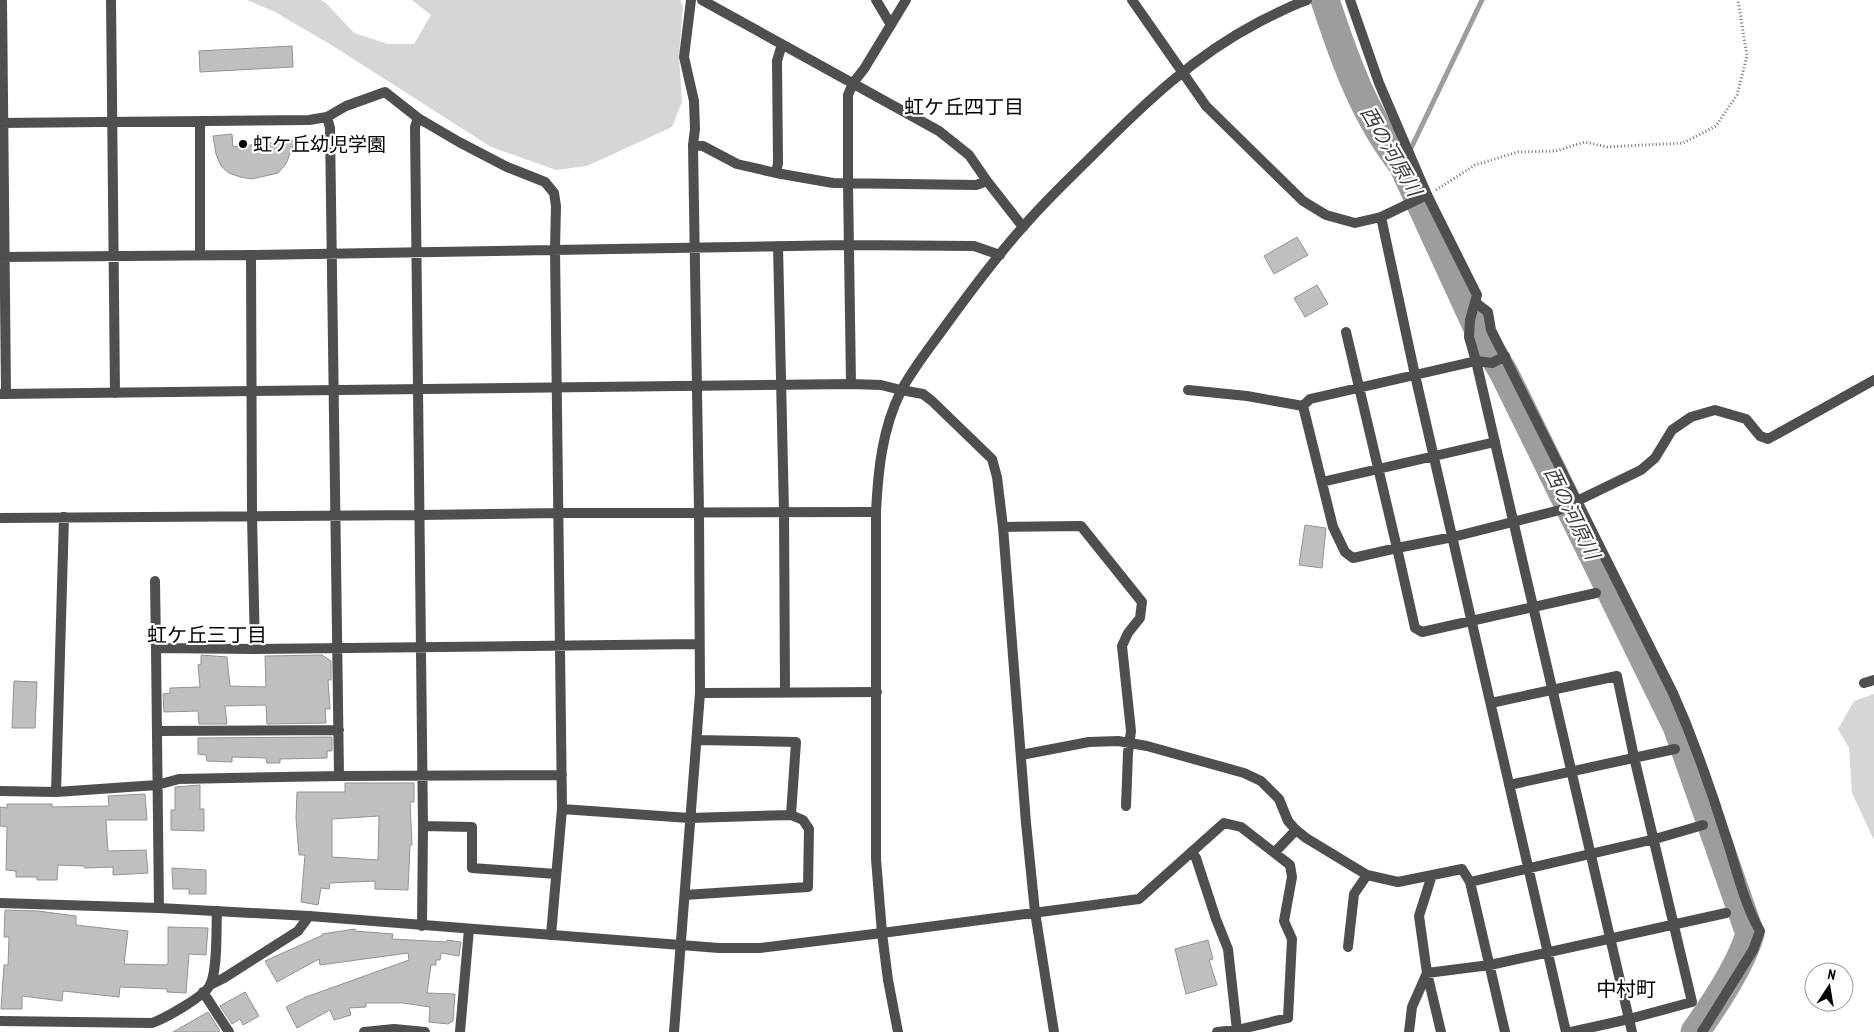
<svg xmlns="http://www.w3.org/2000/svg" width="1874" height="1032" viewBox="0 0 1874 1032" font-family="'PT Sans Narrow','Noto Sans JP',sans-serif">
<rect width="100%" height="100%" fill="#fff"/>
<path fill="#d6d6d6" d="M247,0H321L327,4L354,33L388,44H414L431,15L412,0H680L683,7L679,55L682,102L672,127L587,166L556,170L491,147L333,46L275,12Z
M1874,694V840L1852,793L1849,748L1838,729L1854,701Z"/>
<g fill="none" stroke-linecap="round" stroke-linejoin="round">
<path stroke="#9d9d9d" stroke-width="5" d="M1403,165L1482,0"/>
<path stroke="#9d9d9d" stroke-width="29" d="M1325,0C1344,58 1365,117 1403,165L1481,335L1504,373L1677,726L1750,934C1740,967 1715,1004 1695,1032"/>
</g>
<path fill="#bfbfbf" stroke="#939393" fill-rule="evenodd" d="M292,46L293,67L200,72L199,51Z
M232,134L233,147L295,140L286,164L278,173L252,179L240,177L229,173L221,166L216,154L213,136Z
M1297,237L1308,255L1274,274L1264,256Z
M1317,285L1328,304L1305,317L1294,298Z
M1305,525L1326,528L1322,568L1299,565Z
M201,655L227,657L230,686L266,687L265,656L322,655L331,661V680H328L330,709H325L326,723L267,724L266,705L225,706L227,724H199L198,711L164,712L163,694L170,693V688L200,687L198,665L201,664Z
M14,681L37,682L35,728H12Z
M332,737V751H327V758L280,759V763H267L266,758L232,757V762L207,761L206,755L198,754V738Z
M345,783H414V802H410L412,845H410L408,890L375,889V881L330,883L329,889L321,888L318,905L301,902L305,855H299L296,818L297,792H345ZM379,816L378,860L332,857V819Z
M200,785V809H204V831L171,830V810H175V787Z
M145,794L147,820H106L108,851L146,850L148,873L113,875V867L85,868L84,866L58,865L57,880H37V877H16V871L6,870L7,827L0,826V807L7,808V804H52V807L109,806L108,796Z
M172,868L206,870V894H189V889H173Z
M5,910L38,911L76,916V925L128,931L124,964L166,965L168,963V927L208,928L206,955L189,954L186,993L167,992V989L120,987L119,997L63,991L62,1001L22,996V1009H1L4,965H8L9,937H4Z
M355,929V931L393,934L392,939L447,942V940L461,942L459,956L441,953L440,960H436V965H431L427,993L455,994L453,1021L448,1024L429,1022L430,1007L403,1003H366V1007L349,1008L351,1015L334,1020L330,1010L297,1028L286,1007L306,997L409,960L408,953L320,965L319,959L277,982L265,961L323,935L322,934Z
M1208,940L1213,959L1209,960L1217,985L1186,994L1175,949Z
M245,992L259,1016L243,1025L240,1019L232,1024L220,1006Z
M208,1012L220,1031L218,1032H173Z"/>
<g fill="none" stroke-linecap="round" stroke-linejoin="round">
<path stroke="#717171" stroke-width="3" stroke-dasharray="1 2.5" stroke-linecap="butt" d="M1436,190L1475,165L1518,152L1556,151L1585,142L1607,147L1683,143L1716,126L1737,95L1747,56L1738,0"/>
<path stroke="#4f4f4f" stroke-width="10" d="M2,0L6,394
M111,0L115,393
M691,0L684,57L694,101L695,129L693,145
M702,0L939,131L969,155L987,181L1023,227
M876,0L891,25
M1132,0L1206,106L1303,201L1326,215L1355,223L1381,217L1427,195
M327,117L330,128L339,776
M418,118L415,127L423,826L422,926
M200,122V255
M0,123L309,120L327,117L346,106L385,92L418,118L459,142L507,167L545,182L554,193L556,206L555,249L562,809L551,935
M776,173L778,163L777,61L782,44
M1381,217L1415,375L1566,1032
M778,246L784,512L785,692
M251,255L252,516L255,649
M0,257L251,255L849,245L974,246L1000,255
M1476,303L1488,312L1491,330L1673,693C1693,739 1710,786 1725,834C1736,866 1743,902 1760,931L1753,950L1702,1032
M851,384L848,184V95L853,83L864,69L906,0
M901,390L923,394L932,401L992,459L997,477L1003,527L1026,823L1035,912L1054,1032
M1188,390L1247,396L1303,406
M1303,406L1333,527L1345,552L1353,558L1397,548L1346,332
M1303,406L1310,399L1476,361L1492,363L1505,356
M1322,482L1495,442
M1577,501L1641,470L1655,458L1672,430L1691,417L1715,410L1746,419L1760,436L1768,439L1874,380
M1560,510L1453,537L1397,548L1415,628L1422,632L1596,593
M0,518L420,515L558,513L876,512
M1003,527L1081,526L1142,602L1140,618L1128,633L1122,646L1131,731L1128,753L1126,806
M155,581L156,648
M700,693L877,692
M1491,703L1617,676L1634,757L1692,1002L1629,1019L1571,1032
M158,731L339,730
M697,740L796,742L791,815
M1021,755L1089,742L1118,741L1147,746L1244,773L1261,781L1279,799L1288,821L1296,830L1306,838L1367,875L1398,882L1462,869L1470,882L1505,1032
M1509,785L1675,749
M0,791L56,792L157,785L179,779L339,776L562,775
M56,792L64,517
M562,809L689,818L791,815L803,820L809,829L808,887L685,895
M423,826L472,827V868L556,874
M1191,852L1196,858L1216,919L1228,949L1237,1030
M1275,852L1296,830
M1470,882L1655,839L1703,825
M159,908L156,648L255,649L699,644
M882,933L1139,899L1224,823L1241,827L1290,865L1292,877L1284,921L1292,939L1288,1018L1237,1030L1217,1032
M1348,947L1354,894L1367,875
M210,985L224,978L298,931L309,916
M203,992L229,1032
M0,1021L152,1023C164,1019 205,996 210,985C218,971 216,928 217,911
M364,1032L394,1029L425,1032
M460,1032L469,929
M674,1032L700,693L699,512L693,145L703,146L737,164L776,173L833,183L976,185L987,181
M1409,1032L1412,1007L1427,973L1419,916L1432,875
M1441,1032L1427,973L1490,965L1726,913"/>
<path stroke="#4f4f4f" stroke-width="10" d="M1350,0L1379,83L1427,195L1477,295L1470,320L1469,337L1476,361L1632,1032
M0,394L851,384L881,385L901,390
M1864,683L1874,680
M0,903L159,908L309,916L719,948H760L882,933
M898,1032L888,980L882,933L876,859V512C878,471 882,429 901,391C913,368 931,346 946,325C970,292 995,258 1023,227C1045,201 1070,178 1094,154C1146,102 1194,56 1259,22C1275,14 1290,6 1307,0"/>
</g>
<circle fill="#000" stroke="#fff" stroke-width="2" cx="243" cy="144" r="5"/>
<g text-anchor="middle" dominant-baseline="central" stroke-width="4.5" stroke-linejoin="round" paint-order="stroke">
<g font-size="19" fill="#000" stroke="#fff" text-anchor="start">
<text x="253" y="144">虹ケ丘幼児学園</text>
</g>
<g font-size="20" fill="#000" stroke="#fff">
<text x="964" y="107">虹ケ丘四丁目</text>
<text x="207" y="635">虹ケ丘三丁目</text>
<text x="1626" y="989">中村町</text>
</g>
<g font-size="20" font-style="italic" fill="#3e3e3e" stroke="#fff">
<text transform="translate(1391 151) rotate(60)">西の河原川</text>
<text transform="translate(1572 513) rotate(64)">西の河原川</text>
</g>
</g>
<g transform="translate(1829 987) rotate(12)"><circle r="24" fill="#ffffff" stroke="#999999"/>
<path d="M0-4L9 19L0 12L-9 19Z" fill="#000000"/>
<text y="-8" font-size="14" font-weight="bold" text-anchor="middle" fill="#000000">N</text>
</g>
</svg>
